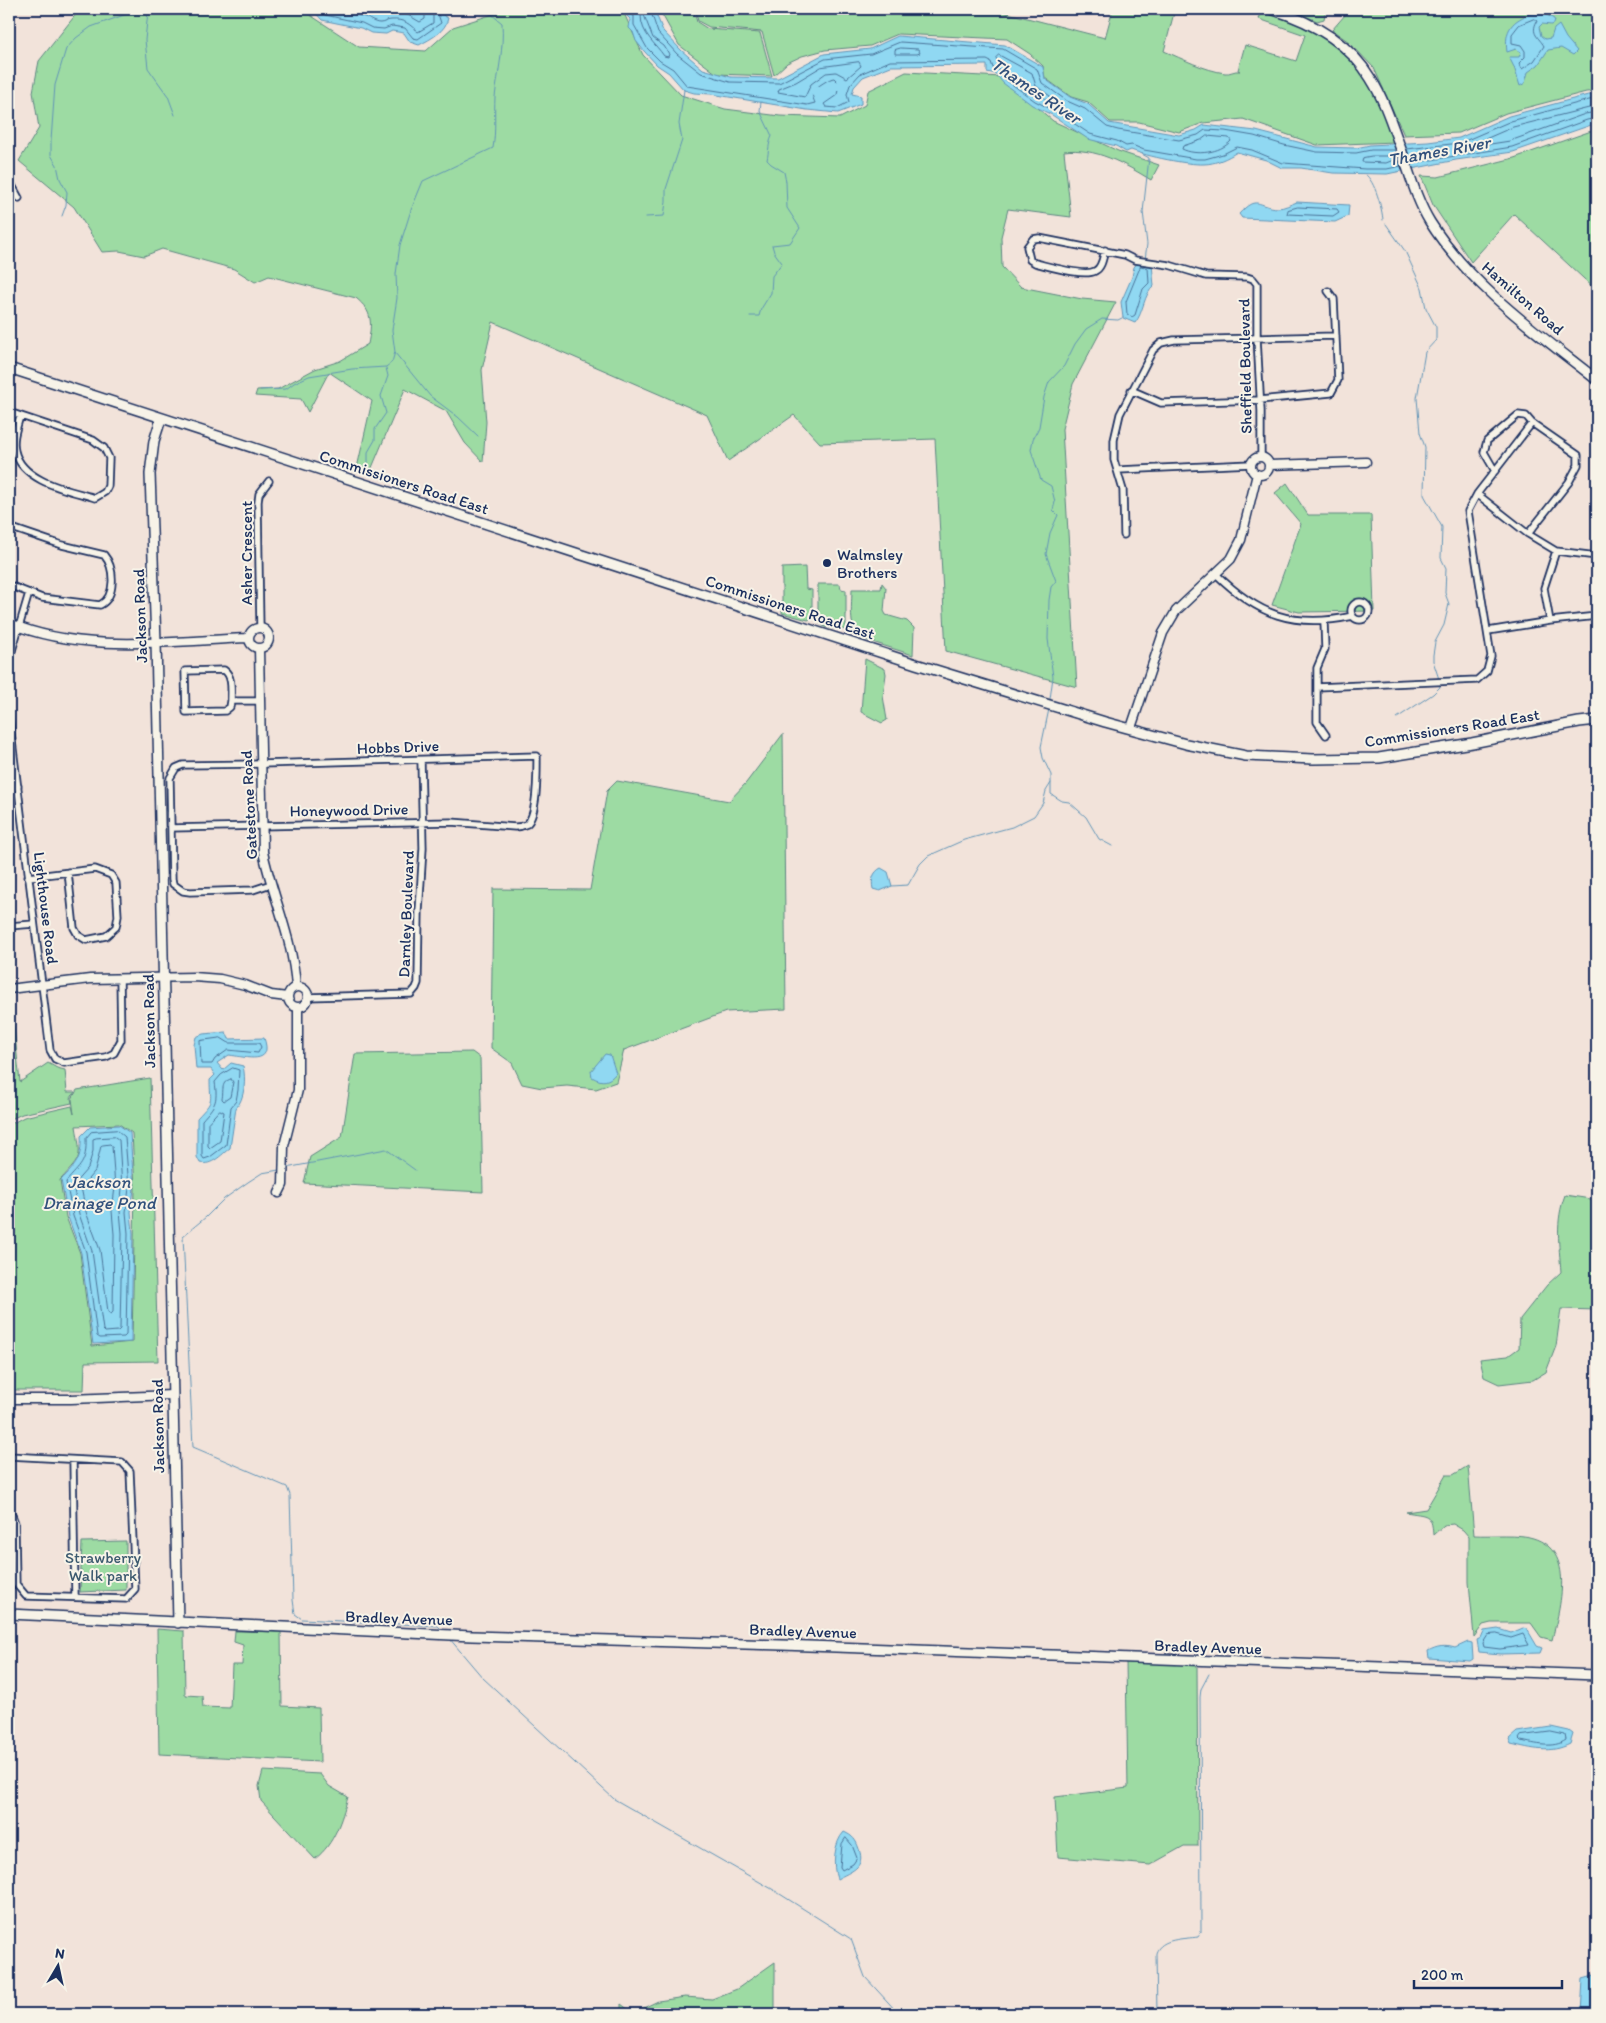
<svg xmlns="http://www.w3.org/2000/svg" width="1606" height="2023" viewBox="0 0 1606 2023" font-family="Itim,sans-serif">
<rect width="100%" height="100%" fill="#f2e3da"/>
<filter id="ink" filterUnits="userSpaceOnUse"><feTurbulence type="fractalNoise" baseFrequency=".02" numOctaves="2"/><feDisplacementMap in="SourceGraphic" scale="10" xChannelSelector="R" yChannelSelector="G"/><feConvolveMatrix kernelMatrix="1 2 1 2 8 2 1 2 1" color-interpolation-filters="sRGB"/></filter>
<g filter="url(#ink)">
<path fill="#9ddba3" stroke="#5c8580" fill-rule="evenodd" d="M88,9H301L359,47L426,51L453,27L509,9H622L643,55L681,95L725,109L780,116L840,118L865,105L868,91L906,72L1002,77L1053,121L1118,151L1159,165L1151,180C1125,164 1095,147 1064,151L1071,217L1008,209L1001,237L1002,267L1021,287L1082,299L1116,302L1073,384L1062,429L1077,687L946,651L935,439L820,443L794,415L728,461L707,415L493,322L482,370L486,422L483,462L465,443L446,411L405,389L371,470L357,468L372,401L329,372L308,412L301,399L255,396L257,390L278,389L315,369L340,361L368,344C372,323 373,312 356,298L269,276L255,282L234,269L162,249L144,256L119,251L102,252L74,207L19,161L39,128L33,92L39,61L77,13Z
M659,9H693L697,22L708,29L760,33L772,76L717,74L679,45Z
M695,9H992L1105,38L1113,9H1175L1164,51C1183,59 1204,70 1225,73C1230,74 1234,70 1240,71L1238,70L1245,45L1296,61L1305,35L1259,19L1262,10C1301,22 1348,43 1369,82C1379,101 1387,122 1395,142L1317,145L1243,119L1203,123L1179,132L1139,122H1110L1088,102L1071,97L1045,78L1043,66L1030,54L1007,39L898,34L870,46L825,50L802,56L787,63L774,75L762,32L709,27L698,21Z
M1296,9H1326L1324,19L1317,21L1296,12Z
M1344,9H1597V91L1586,92L1506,113L1459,133L1404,135L1374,68L1349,42L1332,30L1345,15Z
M1597,129V291L1514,214L1471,262L1433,205L1421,176L1438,177L1514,158Z
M1287,483L1308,515H1371L1374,611L1299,612L1272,605L1301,524L1275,493Z
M805,567L806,589L812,590V616L811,619L808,620L782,613V568Z
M882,583L886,588L884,611L886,615L907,621L914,628L913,655L860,638C848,628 852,604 852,589H881Z
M818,584H840L841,589L846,590V630L825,627L818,622Z
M865,659L885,669L886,674L883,696L887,720L882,723L861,712Z
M783,734L786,1009L726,1012L624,1050L616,1082L596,1089L567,1086L542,1088L522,1084L512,1063L491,1048L493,889L590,890L607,791L617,781L729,801L746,783Z
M9,999H11L20,1082L48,1063L57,1068L65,1070L67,1092H75L71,1098L72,1103L22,1114L9,1120Z
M472,1052L480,1058L483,1192L304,1183L310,1157L342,1137L355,1054Z
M150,1078L158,1361L85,1362L84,1390H9V1125L24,1117L72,1106L74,1114L72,1099L77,1090ZM119,1124L132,1133L135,1188L132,1342L92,1346L80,1253L66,1217L60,1180C83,1156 81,1158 76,1126Z
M1565,1195L1597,1200V1310L1561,1309L1556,1346L1546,1372L1533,1380L1499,1384L1484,1377L1480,1359L1508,1356L1519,1348L1520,1319L1547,1285L1561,1272C1559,1243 1555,1222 1565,1195Z
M1468,1466L1474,1535C1490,1536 1519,1533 1533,1538C1576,1551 1560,1607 1552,1640L1541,1637L1531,1623H1491L1483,1625L1474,1637L1469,1582V1537L1463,1530L1453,1524L1444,1525L1433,1535C1432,1512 1426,1516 1406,1512L1426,1509L1446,1475H1453Z
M126,1541V1590L80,1592L82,1542Z
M157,1629L184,1631L185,1695L202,1696L203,1707L230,1708L232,1665H242L243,1645L234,1642L235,1631L281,1632L282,1706L319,1708L320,1762L159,1754Z
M1126,1661L1197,1665L1198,1846H1184L1150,1865L1058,1857L1055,1797L1128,1788Z
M263,1771L320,1774L329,1786L348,1797C341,1821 335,1843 315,1859L261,1801L259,1786Z
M775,1962V2014H621V2004L633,2013L658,2001L685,1997L712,1999L737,1989Z"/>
<path fill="#90d8f2" stroke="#6194b7" d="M312,9H448L443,13L444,16L448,18C446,31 431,39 419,45L410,42L404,33L392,31L386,34L371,33L361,28L322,20Z
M620,9H654L663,31L681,50L703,69L731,77L778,78L824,54L870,49L898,36L1005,45L1043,67L1045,79L1070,97L1088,104L1109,123L1179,135L1196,130L1204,125L1256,131L1317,147L1356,148L1370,145L1428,142L1459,138L1509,116L1588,95H1597V123L1513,152L1456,160L1387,174L1333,173L1301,168H1282L1266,160L1237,152C1228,158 1215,164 1204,164C1188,165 1146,156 1131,150L1126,152L1116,146L1088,139L1052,115L1032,105L1003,83L996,74L987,72V65L891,66L863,77L854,87L852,94L861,96V104L838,113L807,110L711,94L694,93L684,90L669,73L657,65L644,51L636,41L633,32L629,28L630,19Z
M1533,13L1545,14L1554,19L1555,22L1551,25L1542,24L1539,27L1541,36L1545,39L1551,38L1554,29L1559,25L1566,38L1577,51L1573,55L1561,48L1548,50L1538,65L1528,72L1525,83L1520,86L1514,67L1509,57H1519L1521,52L1516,49L1507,52C1504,29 1512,20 1533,13Z
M1297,202L1349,205L1348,216L1335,222L1242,218L1239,214C1257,194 1258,207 1278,208C1284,208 1291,204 1297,202Z
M1139,261L1152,264L1154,286C1143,295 1144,312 1135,323L1123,318L1121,302L1132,277L1134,267Z
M881,868L888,872L892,886L880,891L873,889C871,880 873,872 881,868Z
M226,1032L229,1039L264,1038C274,1066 246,1057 229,1055L217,1063L223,1070L231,1063L243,1066C246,1078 245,1099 236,1108L230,1148C221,1155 212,1166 200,1163L197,1157V1118C215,1099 210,1104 210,1080L215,1075L211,1069H196L194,1045L196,1037L203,1034Z
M605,1054L610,1055L616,1073C609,1082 602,1083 592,1077L591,1071Z
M119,1125L130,1133L134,1188L131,1212L133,1233L131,1342L93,1344L81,1253L68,1217L61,1180C76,1165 82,1159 81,1136L90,1127Z
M1523,1628L1527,1629L1537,1646L1542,1648L1540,1653L1500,1654L1479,1652L1477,1640L1481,1638L1484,1631L1498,1629L1511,1633Z
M1468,1642L1472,1643L1473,1659L1470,1661L1429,1658L1428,1651C1437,1646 1445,1645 1455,1648Z
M1551,1727L1569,1731L1573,1734L1570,1744C1550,1754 1533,1749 1511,1744L1509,1739L1517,1732Z
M844,1832C853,1836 856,1840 859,1849C866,1868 851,1871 837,1879C832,1866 834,1842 844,1832Z
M1597,1975V2014H1581L1583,1979Z"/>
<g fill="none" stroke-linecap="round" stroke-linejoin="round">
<path stroke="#4a7399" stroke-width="1" d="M318,9L325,15L362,23L372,28L384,29L392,26L405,28L413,38L418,39L441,23L438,14L440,9
M327,9C339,13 354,13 365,17C370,19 374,23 380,23C384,23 387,20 391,20C405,19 409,24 418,32L433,23V9
M360,9L380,15L392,12L408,15L420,22L425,19V9
M626,9L634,16V25L647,48L660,61L673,69L687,86L807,105L815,103C814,100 811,95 813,91C816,87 830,78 834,78L839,83L837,95L824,104L826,107L837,108L849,102L847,94L850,85L860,74L890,61L987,60L991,62L993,68L999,70L1006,80L1035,101L1055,111L1090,134L1117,141L1126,146L1132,145L1144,150L1196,159H1205L1223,154L1237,147L1252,150L1283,163L1365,169H1387L1401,166
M650,9L658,33L677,54L701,73L730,82L779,83L825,59L871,54L900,42L1003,49L1037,69L1042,83L1067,101L1085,109L1107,127L1118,130L1179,140L1198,135L1205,130L1225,131L1254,136L1284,145L1317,152L1356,153L1371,150H1395
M644,15L653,38L664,46L669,54L668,57L664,56C656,44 641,34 641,16Z
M1534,19L1537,21C1530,34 1539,37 1544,46L1534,61L1522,69L1519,63L1525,57V51L1521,45L1512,43V34L1519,25Z
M901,48L918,49L920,53L917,54H895V50Z
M999,55L1032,73L1036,86L1050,96V100H1048C1035,94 1000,69 996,58Z
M859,62L861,66L847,78L836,72L826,73L811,84L805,97L778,92L779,89L796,82L821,67Z
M1597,106L1513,127L1483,140L1481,143L1484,145L1510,141L1585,114L1597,112
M1207,136L1229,138L1231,141C1220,153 1196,156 1182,149L1183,146L1201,140Z
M1407,149L1460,143L1511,121L1589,100L1597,99
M1372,156H1394L1396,159L1386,163L1362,162L1363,158Z
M1412,163L1512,147L1587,120L1597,118
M1298,207L1337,209L1339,212L1333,216L1287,214L1288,210Z
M1141,266L1148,268L1149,283L1143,289L1135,315L1132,317L1127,314L1126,302Z
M221,1038L229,1043H259L261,1047L258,1053L228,1050L215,1059L212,1064H201L200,1041Z
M233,1068L239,1070L238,1090L236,1101L231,1107L226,1145L210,1157L204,1159L202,1156V1120C215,1105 218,1103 215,1082L221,1075Z
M231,1079L233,1082L230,1097L224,1101L222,1099C224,1090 220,1082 231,1079Z
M220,1110L224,1112L220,1141L210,1148L208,1146V1123Z
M117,1130L125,1137L129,1188L126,1212L128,1233L126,1335L124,1337L100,1338L97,1336L86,1252L73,1216L66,1182C80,1165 87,1164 86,1138L91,1132Z
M115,1137L119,1140L122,1187L120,1211L122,1233L120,1329L118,1331L105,1332L103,1330L92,1251L79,1214L73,1185L88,1168L93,1151V1139L96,1138Z
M103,1145L110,1144L112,1146L115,1187L112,1211L114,1234L113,1312L111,1314L108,1312L100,1250L86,1212L81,1187L95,1171L101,1146Z
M1497,1634L1511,1638L1523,1634L1529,1645L1500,1649L1484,1647L1483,1643L1488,1635Z
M1551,1732L1565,1735L1566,1740C1553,1749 1536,1744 1521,1741L1519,1739L1521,1736Z
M846,1838L852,1845L857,1858L853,1864L842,1870L840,1867L842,1844Z"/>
<path stroke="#6194b7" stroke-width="1" d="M148,12L145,40L148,68L168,96L175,115
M1142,154L1149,158L1143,212L1147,244L1145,260
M1365,174C1375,181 1382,208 1383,220
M62,216L66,205L67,192L60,179L57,165L51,155V141L55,85L66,49L76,38L91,27L124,15L148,11L150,9
M646,217L664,216L666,202V189L682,140L679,124L684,90
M1386,224L1405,251L1422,288L1426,308L1436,327V340L1425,352L1417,398L1420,433L1425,447L1424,495L1442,527L1441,558L1446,568L1445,593L1449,604L1444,625L1435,642L1433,655V661L1439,679
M750,316H759L761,309L771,293L772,276L782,263L774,252L772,245L790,243L800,228L787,208L786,182L784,172L771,164L767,160C769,151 768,145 772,136L760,111L761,102
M395,353L430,396L458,417L478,436
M260,390L286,389L294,383L309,376L352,369L386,367L392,362L395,352L392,330L397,298L396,274L400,245L411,210L423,181L493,148C496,131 494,114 495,97C498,72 504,48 502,23L485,9
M362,470L368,463V452L375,440V429L386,413L381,396L388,376L386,368
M1050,699L1053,677L1048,639L1049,600L1051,587L1056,581L1046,554L1050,533L1058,515L1053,510L1055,502L1051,486L1041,480L1031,450L1033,439L1039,427L1044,397L1049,382L1064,366L1075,344L1086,329L1102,319L1118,320L1122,318
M1049,709L1041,747L1043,758L1051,775V794L1062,801L1069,802L1086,817L1099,839L1112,846
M1397,718L1433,694L1440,687L1439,683
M892,886L908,885L920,864L928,856L964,840L1012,827L1034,816L1043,803L1046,791L1051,783
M286,1168L386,1149L415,1170
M279,1170L262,1173L248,1182L224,1199L206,1217L183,1236L193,1447L287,1487L290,1495L293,1600L295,1614L302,1619L438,1626L443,1631
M449,1638L483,1678L614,1799L772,1889L851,1939L865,1977L899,2014
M1157,2014L1156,1953C1161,1938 1184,1939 1198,1937L1201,1932L1200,1697L1201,1689L1209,1674"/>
<path stroke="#90d8f2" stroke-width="9" d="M815,92L844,84"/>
<defs>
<path id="minor" d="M9,180L19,198
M1105,250C1103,257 1102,268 1095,271C1084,277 1048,266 1035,263L1030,260L1027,247L1033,239L1039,238L1125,255L1135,260L1169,265L1206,276L1247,277L1253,279L1257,284V338L1261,411V456
M1131,390L1161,403L1260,400L1331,393L1338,380L1334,299L1328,291
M9,412L93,440L104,448L109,458L108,486L105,492L95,498C69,490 22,482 15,451C12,439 17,427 20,416
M1118,470L1251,464
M1495,471L1484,452L1487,441L1518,415L1526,416L1532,423
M1477,494L1528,534L1556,551L1597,556
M9,527L62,545L104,555C115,568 116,597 100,605L42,598L9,585
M1124,535L1123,490L1114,460V440L1120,414L1153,350L1161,343L1174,340L1336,336
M1216,574C1258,615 1293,629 1353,616
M1351 611a9 9 0 1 1 18 0a9 9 0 1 1-18 0Z
M1324,621L1325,649L1317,668V722L1326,735
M1550,621L1544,588L1556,551
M260,628L258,502L259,494L269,481
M1488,631L1550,621L1597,616
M9,661L29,593
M1317,687L1477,680L1487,671L1491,656L1468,511L1477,494L1532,423L1578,455V465L1569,482L1528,534
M231,701C231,691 233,676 224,670L185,671L186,712L225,711L230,707L231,701H259
M9,716L50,1050L55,1059L64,1063L106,1057L114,1053L121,1040L120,978
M9,787L18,786
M171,828L451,822L515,827C519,827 523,826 527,824C538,814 537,771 537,756L261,764L183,765L176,768L170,778L172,879L173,884L183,891L190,892L253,890L271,884
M28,877L95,869L111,875L116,883L118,916L116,927L106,936L86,940L78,935L74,928L68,872
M9,926L34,924
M308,997L411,994L416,988L418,983L419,912L423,848L421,760
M9,1456L122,1462L130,1471L135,1589L126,1599L26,1596L16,1584L15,1523L12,1515H9
M73,1460L75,1597"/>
<path id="tertiary" d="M1251 466a9 9 0 1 1 18 0a9 9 0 1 1-18 0Z
M1269,465L1366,462
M9,623C83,654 171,641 249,638
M249 638a10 10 0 1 1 20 0a10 10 0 1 1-20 0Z
M259,648L263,852C273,898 293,939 296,987
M1131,728L1163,633L1176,611L1231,559L1241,540L1257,474
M288 997a10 10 0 1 1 20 0a10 10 0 1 1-20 0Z
M9,989L90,979L194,977L220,979L245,985L271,995L287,997
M279,1193L283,1185L284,1146L298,1090V1007
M9,1399H71L172,1395"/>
<path id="secondary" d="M1271,9C1310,21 1349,42 1371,79C1385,101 1393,128 1402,152C1410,175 1417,201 1430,222C1470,286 1539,334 1597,380
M9,368L916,664L1105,722L1186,744L1246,756L1313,759L1379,758L1472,743L1579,722L1597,720
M161,419L154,441L150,474L156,642L178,1623
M9,1614L472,1636L782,1645L1597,1675"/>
</defs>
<use href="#minor" stroke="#1b2f5e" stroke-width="9"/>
<use href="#tertiary" stroke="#1b2f5e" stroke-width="11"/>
<use href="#secondary" stroke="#1b2f5e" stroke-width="12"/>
<use href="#minor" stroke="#f7f3e8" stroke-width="5.5"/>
<use href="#tertiary" stroke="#f7f3e8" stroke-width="8"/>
<use href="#secondary" stroke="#f7f3e8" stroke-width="9"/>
</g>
</g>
<circle fill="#1b2f5e" stroke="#f7f3e8" stroke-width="2" cx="827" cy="563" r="5"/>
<g text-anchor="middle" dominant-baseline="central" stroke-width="4" stroke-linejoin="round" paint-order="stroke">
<g font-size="16" fill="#1b2f5e" stroke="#f7f3e8">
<text transform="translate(1523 298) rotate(41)">Hamilton Road</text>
<text transform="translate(1245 366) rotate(-91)">Sheffield Boulevard</text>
<text transform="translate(404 482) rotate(18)">Commissioners Road East</text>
<text transform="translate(246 553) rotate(-90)">Asher Crescent</text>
<text transform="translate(790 607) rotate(18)">Commissioners Road East</text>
<text transform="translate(140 616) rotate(-92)">Jackson Road</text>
<text transform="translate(1452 728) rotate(-9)">Commissioners Road East</text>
<text transform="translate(398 747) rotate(-2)">Hobbs Drive</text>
<text transform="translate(249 805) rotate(-93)">Gatestone Road</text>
<text transform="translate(349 810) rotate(-1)">Honeywood Drive</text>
<text transform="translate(46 908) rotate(83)">Lighthouse Road</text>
<text transform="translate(406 914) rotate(-88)">Darnley Boulevard</text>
<text transform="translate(149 1021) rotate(-91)">Jackson Road</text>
<text transform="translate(158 1426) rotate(-91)">Jackson Road</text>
<text transform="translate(399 1618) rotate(2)">Bradley Avenue</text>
<text transform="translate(803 1631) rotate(2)">Bradley Avenue</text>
<text transform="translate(1208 1647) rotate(2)">Bradley Avenue</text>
</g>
<g font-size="16" fill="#1b2f5e" stroke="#f7f3e8" text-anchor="start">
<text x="837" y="554">Walmsley<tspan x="837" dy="18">Brothers</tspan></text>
</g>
<g font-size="16" fill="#3c5a6f" stroke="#f7f3e8">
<text x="103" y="1557">Strawberry<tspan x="103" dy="18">Walk park</tspan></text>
</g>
<g font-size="18" font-style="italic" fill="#32517c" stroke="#f7f3e8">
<text transform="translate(1036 91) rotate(34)">Thames River</text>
<text transform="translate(1439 151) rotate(-10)">Thames River</text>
<text x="99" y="1182">Jackson<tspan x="99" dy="21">Drainage Pond</tspan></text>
</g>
</g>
<rect width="1606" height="2023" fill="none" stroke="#f7f3e8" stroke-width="30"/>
<rect x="15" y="15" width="1576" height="1993" fill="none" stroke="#1b2f5e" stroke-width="2" filter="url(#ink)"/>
<g transform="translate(58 1966) rotate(9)" stroke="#f7f3e8" stroke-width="4" paint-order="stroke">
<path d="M0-4L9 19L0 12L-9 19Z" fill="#1b2f5e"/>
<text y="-8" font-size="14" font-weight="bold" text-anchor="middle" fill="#1b2f5e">N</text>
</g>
<path d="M1414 1980v8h148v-8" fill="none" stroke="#1b2f5e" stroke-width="2.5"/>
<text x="1421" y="1980" font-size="15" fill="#1b2f5e" stroke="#f7f3e8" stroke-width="4" paint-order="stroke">200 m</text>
</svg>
